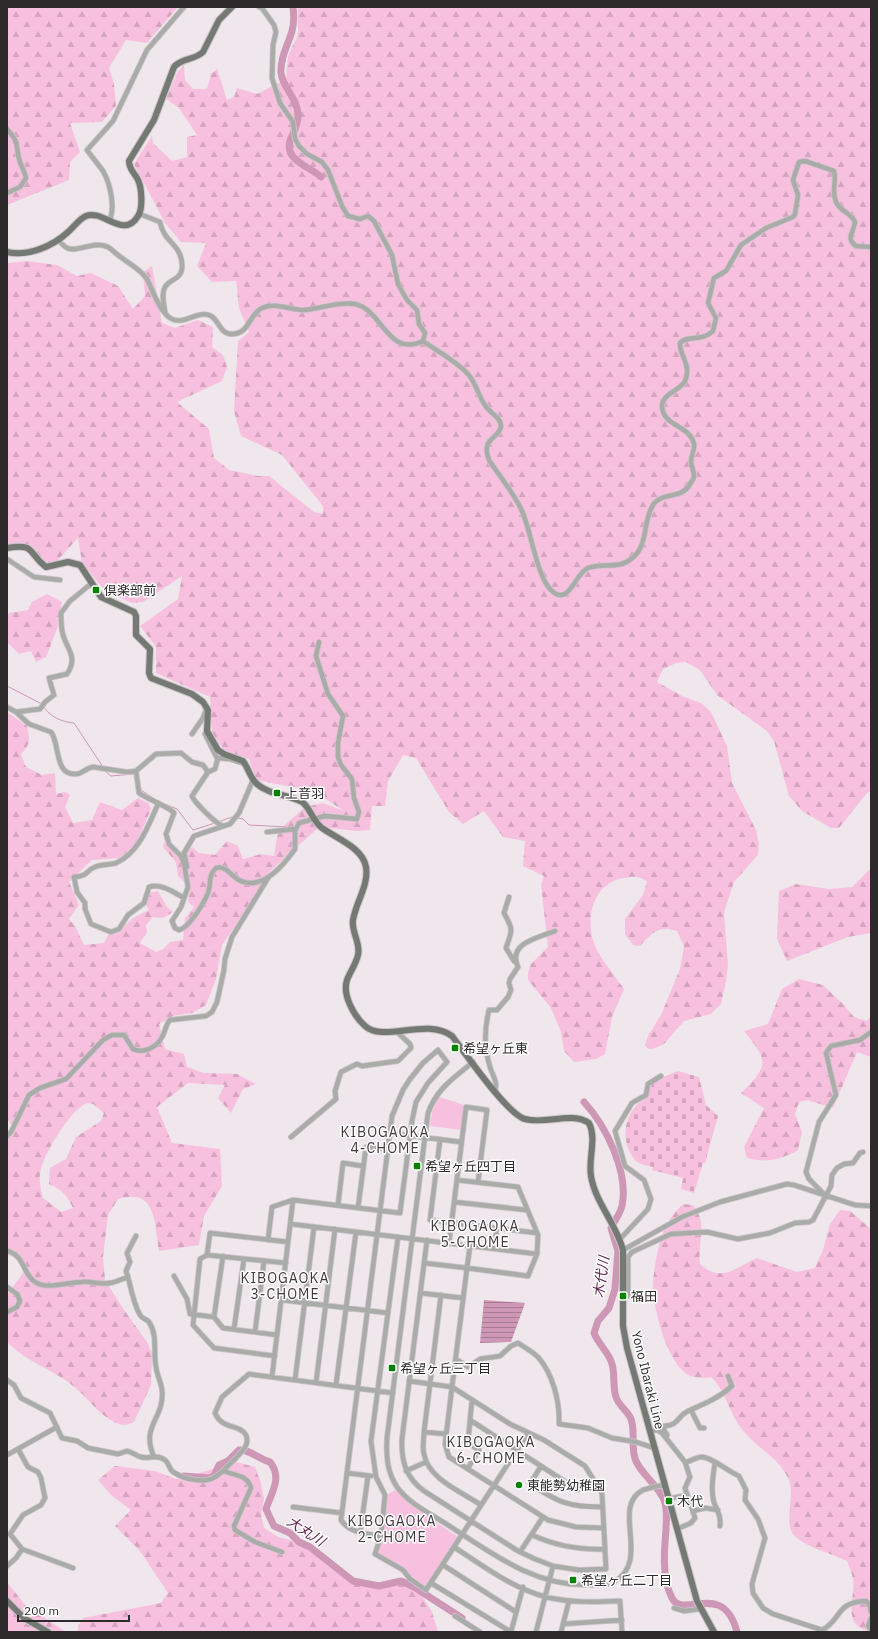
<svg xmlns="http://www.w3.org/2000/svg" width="878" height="1639" viewBox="0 0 878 1639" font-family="'IBM Plex Sans','Noto Sans JP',sans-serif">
<defs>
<pattern id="forest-firs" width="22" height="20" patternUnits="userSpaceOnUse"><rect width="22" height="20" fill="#f8c0df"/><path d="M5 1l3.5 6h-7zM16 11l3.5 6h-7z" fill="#d5a5c0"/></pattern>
<pattern id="cemetery-stones" width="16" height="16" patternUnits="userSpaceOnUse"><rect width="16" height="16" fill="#f8c0df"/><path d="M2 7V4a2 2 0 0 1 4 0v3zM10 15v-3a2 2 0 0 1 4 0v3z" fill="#d5a5c0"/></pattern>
<pattern id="water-rules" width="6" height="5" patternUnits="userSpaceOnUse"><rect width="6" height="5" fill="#cd97b5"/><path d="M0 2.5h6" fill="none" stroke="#a77b93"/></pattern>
</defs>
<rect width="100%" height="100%" fill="#efe7eb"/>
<path fill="#f8c0df" d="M439,1097L464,1105L461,1130L430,1126L432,1111Z
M395,1490L415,1508L458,1537L426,1587L378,1554L388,1494Z"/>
<path fill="url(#forest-firs)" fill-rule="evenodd" d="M7,7H178L147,43L126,40L109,68L114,84L116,106L102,122L70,123L80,152L70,162L69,180L7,205Z
M298,7H871V791L867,793L839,828H831L802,811L789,796L774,741L767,731L717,695L700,670L686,662L676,663L663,669L657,682L684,697L701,703L711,712L727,746L732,783L756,830L759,844L758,855L734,882L724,912L728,965L726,981L721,1004L711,1014L684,1021L664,1044L652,1049H648L645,1045L648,1036L661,1015L680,969L684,946L677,931C658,925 652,933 640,946L633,945L625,934V919L643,895L647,881C638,876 634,876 624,878C593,883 584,918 595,946C600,958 616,977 624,989L612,1017L605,1054L596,1059L574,1062L564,1051L561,1032L551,1008L528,980V973L531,964L548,947L541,885L544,876L523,866L525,841L503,837L484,811L463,824L449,812L416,758L403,755L388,781L385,806H372L370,830L357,831L319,827L269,872L248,907L222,945L216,979L206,1005L192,1013L173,1016L159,1024L165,1049L184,1054L187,1067L204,1073L237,1074L256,1084L243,1089L231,1113L218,1098L225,1085L188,1083L157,1107L172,1143L220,1149L222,1186L204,1216L199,1245L159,1251C154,1223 157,1187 118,1199L108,1215L103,1257L105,1280L122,1307L147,1342L152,1353L151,1385L134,1422C129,1424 125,1426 119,1424C103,1419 91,1402 79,1391C58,1371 27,1363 7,1342V1295L23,1273L26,1265L19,1256L7,1255V1135L14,1128L7,1119V712L27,726C30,739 31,744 21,754L26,767L42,775L55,773L56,794L65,792L70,795L65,807L73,823L92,820L100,802L122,810L138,798L148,803L151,809L137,842L121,858L92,860L69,882L79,905L69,919L75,926L84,945L104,943L109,933H117L133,918L149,910L145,902L147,893L158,891L167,907L173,912L163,918L153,917L146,925L147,932L140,943L156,952L163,949L170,942L183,940L185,918L194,907L188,902L190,887L178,876L176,862L163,847L164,842L181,860L192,847L199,853L215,855L227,841L238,846L243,859L261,854L274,856L278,831L305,807L323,803L344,811L318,794L298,788L256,780L249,759L224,750L212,733L210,697L156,673V647L140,626L178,599L182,576L143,602L132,603L105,591L82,563L78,538L56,562L44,563L28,545L7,544V263L27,261L57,265L77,276L91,273L118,286L133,309L145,296L143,272L152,266L162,323L175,328L198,320L213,327L212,347L223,355L227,367L222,381L177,402L209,429L214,458L229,470L258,476H269L314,512L323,514V506L282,455L241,436L234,411L238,341L249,332L239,308L236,281L212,282L197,266L206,243L181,242L165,223L134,164L152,136L153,143L172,161L187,157V137L197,135L179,108L166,99L177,73L184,65L185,80L193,89H207L211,74L217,69L227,100L234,97L237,88L257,94L286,79L288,56L298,35ZM87,1103L93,1104L104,1113L101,1121L76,1137L66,1159L50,1168L49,1184C62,1190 67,1195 73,1208L61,1212L43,1198C41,1191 39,1182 40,1174C42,1156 70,1110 87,1103Z
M47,594L62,602L57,629L46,657L36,662L31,651L19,654L9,644H7V619L9,613L28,610L32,602Z
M871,868V933L848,937L787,961L777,939L779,891L796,884L829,889L852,887Z
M799,979L823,985L843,1004L854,1017L866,1021L871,1017V1057L857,1052L833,1108L807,1100L799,1102L795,1114L802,1132L798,1150C781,1160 766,1163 747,1158L744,1147L764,1108L741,1093C770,1065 768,1061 744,1031L768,1024L782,989Z
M683,1204L693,1205C709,1225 697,1241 700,1264C722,1284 736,1267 757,1258L797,1272L815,1268L823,1250L830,1224L840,1210L850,1211L871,1229V1632C840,1625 856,1599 853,1579C852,1573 849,1567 847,1561C833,1554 802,1546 793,1534C784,1522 795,1495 789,1480C778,1456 757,1449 742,1429C729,1413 726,1391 711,1377C700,1379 689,1378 681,1369C665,1352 653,1308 653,1285C653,1272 659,1240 665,1228C669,1219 676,1211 683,1204Z
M233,1461L255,1467L261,1483L264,1499L261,1514L264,1528L278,1537L294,1541L350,1576L366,1582L414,1583L432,1612L438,1632H78V1626L83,1618L161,1603L168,1593L140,1551L115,1526L131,1510L111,1495L98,1480L115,1466L155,1471L176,1479L210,1470Z
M7,1582L25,1605L66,1632H7Z"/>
<path fill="url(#cemetery-stones)" d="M678,1071L699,1077L706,1105L718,1116L705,1163H703L694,1193L681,1189L683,1178L652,1170L653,1167C648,1166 639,1164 636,1161C618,1141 624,1110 647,1097C652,1077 660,1079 678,1071Z"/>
<path fill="url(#water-rules)" d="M484,1300L525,1303L511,1342L480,1343Z"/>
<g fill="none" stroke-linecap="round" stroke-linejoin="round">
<path stroke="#cd97b5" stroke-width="1" d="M7,686L42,704
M44,707C50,717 62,722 74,723L103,767
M105,771L111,776L134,774
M138,773L141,790L153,798
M165,804L177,809L193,830L215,823
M237,818L243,819L249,825L286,827
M218,822L232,817"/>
<path stroke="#cd97b5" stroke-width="7" d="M293,7C294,15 294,24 292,31C288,45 280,58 281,73C283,89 298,98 298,115C299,123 294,131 291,138C282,160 308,165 321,177
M584,1102C606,1126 629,1172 622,1206C620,1214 615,1220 611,1228L618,1251L615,1289L609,1308L598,1321L594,1333C598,1343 607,1351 611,1361C616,1373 612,1385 616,1397C618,1405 628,1411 631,1419C636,1433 630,1448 636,1461C642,1475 658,1485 664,1500C668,1510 666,1520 666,1530C664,1551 662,1579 672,1598C683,1620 723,1579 737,1632
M184,1476L209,1478L214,1476L219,1465L228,1461L239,1450C249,1449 259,1459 270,1462C283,1478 271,1493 266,1509L274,1526L290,1533L299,1542L310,1547L353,1581L379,1586L401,1581L414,1587L462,1618"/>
<defs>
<path id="minor" d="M259,7L262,8L274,25L276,32L273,45L272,78L280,103L293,122L295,139L299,146L307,154L322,162L328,170L342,206L348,216L360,219L368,216L374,221L392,255L398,284L407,300L417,310L419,324L425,333L423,341
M7,129C22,146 14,144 20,162C22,168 25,172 26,178L20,187L7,193
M140,214L160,222C164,243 181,244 182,264C183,281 171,277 165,287C161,294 164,304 165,312
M109,221C116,208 110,183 103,171C98,164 92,157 87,150L113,121L147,50L184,7
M57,240C61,242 63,246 67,248C77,253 94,240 108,247C113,250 117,255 122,258C131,265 140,269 147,279C153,291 159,310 170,318C183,327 198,309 211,316C219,320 220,335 233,334C250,333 249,314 262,308C274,302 291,310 304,310C320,309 339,301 355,304C383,310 387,358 423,341
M423,341C437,351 456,361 468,374C477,384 479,400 488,409C492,414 501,418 501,426C500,439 480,437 489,460C500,477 514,493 522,511C531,531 537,577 551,590C569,608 575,573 588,568C602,562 618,570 631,559C649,546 642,523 653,505C662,491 682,500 690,484C691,482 694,479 694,476C694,471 691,466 691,461C691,455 695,450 694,444C690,425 664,427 662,407C661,394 680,391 685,381C692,365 679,355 680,343C686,335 702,342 713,331L716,318L708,303L714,278L726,271L741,245L766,228L793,217L795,214L798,195L793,180L799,162L805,161L834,171C837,181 831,190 836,202C840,211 851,213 855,222C854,232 845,238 856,246L871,247
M7,559L34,577L60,580
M7,707L16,712L29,724L51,732C60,743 54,776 76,774C82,774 86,768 93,767L127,772L136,771L156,754L181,753L192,762L203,765L208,772
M16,712L40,709L45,702L54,695L49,678L67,674C78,657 68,651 63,635C61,628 61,620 61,613L70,601L92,583
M207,731L205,734L217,758
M192,734L203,718L207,707
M136,771L139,793C147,799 170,807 174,813L166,834L169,844L181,856L184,863L188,887L181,907L172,921L175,928L179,930C189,928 204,903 208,893C212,882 207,877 216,868C225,865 230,874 237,879C260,893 283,866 295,849V831L299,823L325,816L357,819L359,812L354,798L352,779L341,765L338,757V743L343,716L328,694L316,656L319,642
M158,804C148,826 139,853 116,863C110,865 101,864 95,867C85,871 89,876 74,877L77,892L85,903V909L91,924L111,932L119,929L128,915L144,903L149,887C161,883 173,892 184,898
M223,826C215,823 195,803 192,796L208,772L215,769L218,758L230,759L245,764
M267,832L295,829
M187,867L184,853L194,836L230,824L239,813L253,780
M509,897L504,913C514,931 512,930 506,948L514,961
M473,1062C454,1078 437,1088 428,1113L387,1438C386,1456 387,1472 397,1487C410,1505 433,1515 451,1527C494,1555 536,1587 591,1585C599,1585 607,1586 614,1582C652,1560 610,1507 643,1490C649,1488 657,1486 664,1485
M495,1091C498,1081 493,1077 490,1067C484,1048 484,1030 489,1010H497L508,997L511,990L509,983L510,979L518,967C507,943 538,938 555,931
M389,1133L461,1142
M7,1136L11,1132L29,1095L40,1088L66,1079L103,1040L112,1035H124L133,1049C144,1054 157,1047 162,1037C166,1031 165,1025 170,1020L206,1016L212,1012L217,1002L224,970L225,959L232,937L268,878
M291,1137L336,1099L335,1091L341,1072L357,1064L362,1066L398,1061L411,1048L410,1044L396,1031
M440,1140L430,1220L537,1233
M825,1195L809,1179L806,1172L819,1122L836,1095L826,1053L831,1046L860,1040L871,1032
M454,1202L527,1210
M338,1205L343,1163L363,1166
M358,1208L366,1147L387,1149
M291,1224L537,1254
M620,1239L648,1209L651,1199L644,1180L625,1166L615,1131L632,1103L646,1095L648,1084L661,1076
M268,1240L272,1207L293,1200L400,1213L412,1121L416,1102L428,1083L447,1062L438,1050L423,1063L410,1079L403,1090L392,1116L341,1520C349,1533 367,1534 381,1536L375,1554L403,1570L410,1579L426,1590L528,1433
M427,1240L402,1439C401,1461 406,1478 424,1491L518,1551L535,1559L553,1566L579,1570L606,1569L602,1493L585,1466L544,1440L510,1424L452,1387L467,1268L528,1276L537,1254L538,1235L518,1187L457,1180
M449,1243L466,1107L487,1110L478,1182
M494,1249L497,1228
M623,1250L682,1217L720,1202L787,1184L794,1185L855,1205L871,1206
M7,1251C25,1255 22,1273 35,1282C46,1290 68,1282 82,1282C91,1281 101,1285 110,1283C116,1282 122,1279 128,1277C131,1289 134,1305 140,1315C142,1319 147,1319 149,1322C158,1335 153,1353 156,1367C157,1375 161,1382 162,1390C165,1419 140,1425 154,1457
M207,1255L286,1263
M424,1263L467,1268L470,1246
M174,1276L187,1299L190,1314L214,1317L223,1328L277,1335
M128,1277L126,1271L130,1262L127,1253L136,1236
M7,1287L17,1294L20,1301L17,1307L7,1312
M420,1293L463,1298
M441,1295L424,1432C424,1439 422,1447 424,1454C428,1479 462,1492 481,1505
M628,1296V1257L632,1252L671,1234L707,1232L738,1239L770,1233L795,1223L809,1222L813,1220L831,1186L832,1175L837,1168L844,1164L853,1163L860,1153L863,1152
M282,1300L388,1313
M214,1317L223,1256
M234,1329L244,1259
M255,1332L264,1261
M275,1356L214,1348L193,1325L200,1259L207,1255L210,1233L288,1242
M456,1359L468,1367L480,1359L500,1356L511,1346L518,1343C524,1347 533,1352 538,1357C553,1374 560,1402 559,1424L588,1428L612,1438L636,1442L654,1448
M272,1377L293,1200
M7,1380L14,1385L21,1398L50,1413L62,1438L77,1441L88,1448L118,1454L127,1451C133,1452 136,1456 141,1457C149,1459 157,1454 165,1460C169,1463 169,1469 173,1472C181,1477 187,1479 196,1480C216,1483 223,1470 236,1458C242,1451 250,1445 246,1435C240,1424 222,1430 215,1413L222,1397L249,1374L393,1393
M295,1380L314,1227
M409,1381L452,1387L445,1444L449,1457L548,1520L576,1527L604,1528
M316,1383L335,1229
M336,1385L356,1232
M472,1400L470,1420L541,1466
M691,1410L700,1428H704
M649,1431L657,1430L662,1433L685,1462C691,1462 696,1457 701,1457C710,1456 729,1472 739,1476L746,1490L745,1500L758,1519L765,1538L752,1584L753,1593L763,1608L773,1614L822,1630L824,1632
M424,1432L446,1434
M667,1435L663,1428L664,1426C680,1425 676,1417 688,1411C704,1404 719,1398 732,1386L728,1376
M18,1449L28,1467L38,1472L41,1478L45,1498L41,1505L23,1515L10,1534L22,1549
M7,1455L57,1427
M715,1463C713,1475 710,1493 715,1505C718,1512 721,1517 720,1526
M468,1468L479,1450L468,1443L470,1420
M223,1471C234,1475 248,1475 251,1488L234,1526L235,1530L255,1542L282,1552
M406,1471L426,1462
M347,1473L371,1476
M594,1480L578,1490L541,1466L530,1484C558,1502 568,1507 602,1507
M668,1499L687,1495
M293,1507L342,1513
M693,1511L705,1508L718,1510
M677,1529L691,1523L695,1518L685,1488L690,1477L685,1462
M360,1533L368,1476
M532,1535C556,1546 578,1550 605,1549
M381,1536L385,1495L376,1477L371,1441L398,1237
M454,1547C483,1566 512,1588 546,1597C571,1603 596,1602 620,1601L622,1632
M520,1552L543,1517
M443,1565L516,1612
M7,1566L16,1558L22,1549L73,1568
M431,1583L511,1632
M674,1608L684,1611L700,1609
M455,1616L480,1632
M871,1618L868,1626L871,1630
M563,1624L622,1620
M822,1630C842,1620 835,1602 866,1601L870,1606L871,1612
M511,1632L523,1587
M536,1632L553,1566
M561,1632L569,1601"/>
<path id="major" d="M7,252C28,257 53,246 68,232C74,227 79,219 86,216C103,209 124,240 138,216C143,209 142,188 138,180C135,173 129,170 129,161L154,120L174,67C181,58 195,60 203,52L219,20L232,7
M7,548C37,543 27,553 46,567L68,562L80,565L101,597L134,612L136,616V635L150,649L149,673L151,678L192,694L203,702L208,710L207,731L218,750L224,754L243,761C249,769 250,778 257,784C269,795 288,794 302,802C310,807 312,820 322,828C336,838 363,848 366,867C369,885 356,902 353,920C351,932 361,943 358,955C356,964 350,972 347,980C342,995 354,1016 365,1026C384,1043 426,1017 452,1036C466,1054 507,1114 525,1119C546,1125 571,1111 589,1123C597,1139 588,1158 591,1176C595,1202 616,1223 623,1250V1326L627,1348L697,1601L714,1632
M7,1601L24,1618L48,1632"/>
</defs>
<use href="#minor" stroke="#ccc5c8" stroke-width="6"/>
<use href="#major" stroke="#ccc5c8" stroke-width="8"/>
<use href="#minor" stroke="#aaaca9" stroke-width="4.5"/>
<use href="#major" stroke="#747974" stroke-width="6"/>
</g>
<g fill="#058300" stroke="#fff" stroke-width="1.5">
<rect x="92" y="586" width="8" height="8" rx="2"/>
<rect x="273" y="789" width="8" height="8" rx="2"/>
<rect x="451" y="1044" width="8" height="8" rx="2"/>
<rect x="413" y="1162" width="8" height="8" rx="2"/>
<rect x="619" y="1292" width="8" height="8" rx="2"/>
<rect x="388" y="1364" width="8" height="8" rx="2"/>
<circle cx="519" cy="1485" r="4"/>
<rect x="665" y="1497" width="8" height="8" rx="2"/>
<rect x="569" y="1576" width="8" height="8" rx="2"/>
</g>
<g text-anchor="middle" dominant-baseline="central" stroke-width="3" stroke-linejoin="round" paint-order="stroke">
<g font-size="13" fill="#2d2a2b" stroke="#fff" text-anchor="start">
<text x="104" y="590">倶楽部前</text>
<text x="285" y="793">上音羽</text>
<text x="463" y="1048">希望ヶ丘東</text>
<text x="425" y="1166">希望ヶ丘四丁目</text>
<text x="631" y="1296">福田</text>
<text x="400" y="1368">希望ヶ丘三丁目</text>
<text x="527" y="1485">東能勢幼稚園</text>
<text x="677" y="1501">木代</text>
<text x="581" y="1580">希望ヶ丘二丁目</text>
</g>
<g font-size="13" fill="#2d2a2b" stroke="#fff">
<text transform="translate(648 1380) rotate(76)">Yono Ibaraki Line</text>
</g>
<g font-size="14" letter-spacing="1" fill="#3f383c" stroke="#fff">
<text x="385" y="1132">KIBOGAOKA<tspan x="385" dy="16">4-CHOME</tspan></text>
<text x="475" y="1226">KIBOGAOKA<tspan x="475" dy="16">5-CHOME</tspan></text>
<text x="285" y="1278">KIBOGAOKA<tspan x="285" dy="16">3-CHOME</tspan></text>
<text x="491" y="1442">KIBOGAOKA<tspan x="491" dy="16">6-CHOME</tspan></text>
<text x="392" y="1521">KIBOGAOKA<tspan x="392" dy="16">2-CHOME</tspan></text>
</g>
<g font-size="14" font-style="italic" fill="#66254e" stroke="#fff">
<text transform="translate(601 1277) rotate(-82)">木代川</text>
<text transform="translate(306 1531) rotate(33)">大丸川</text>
</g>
</g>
<rect width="878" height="1639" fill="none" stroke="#2d2a2b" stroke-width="16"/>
<path d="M18 1615v6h111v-6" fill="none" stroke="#2d2a2b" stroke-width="2"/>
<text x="24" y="1615" font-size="12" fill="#2d2a2b" stroke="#ffffff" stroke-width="3" paint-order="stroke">200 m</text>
</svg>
